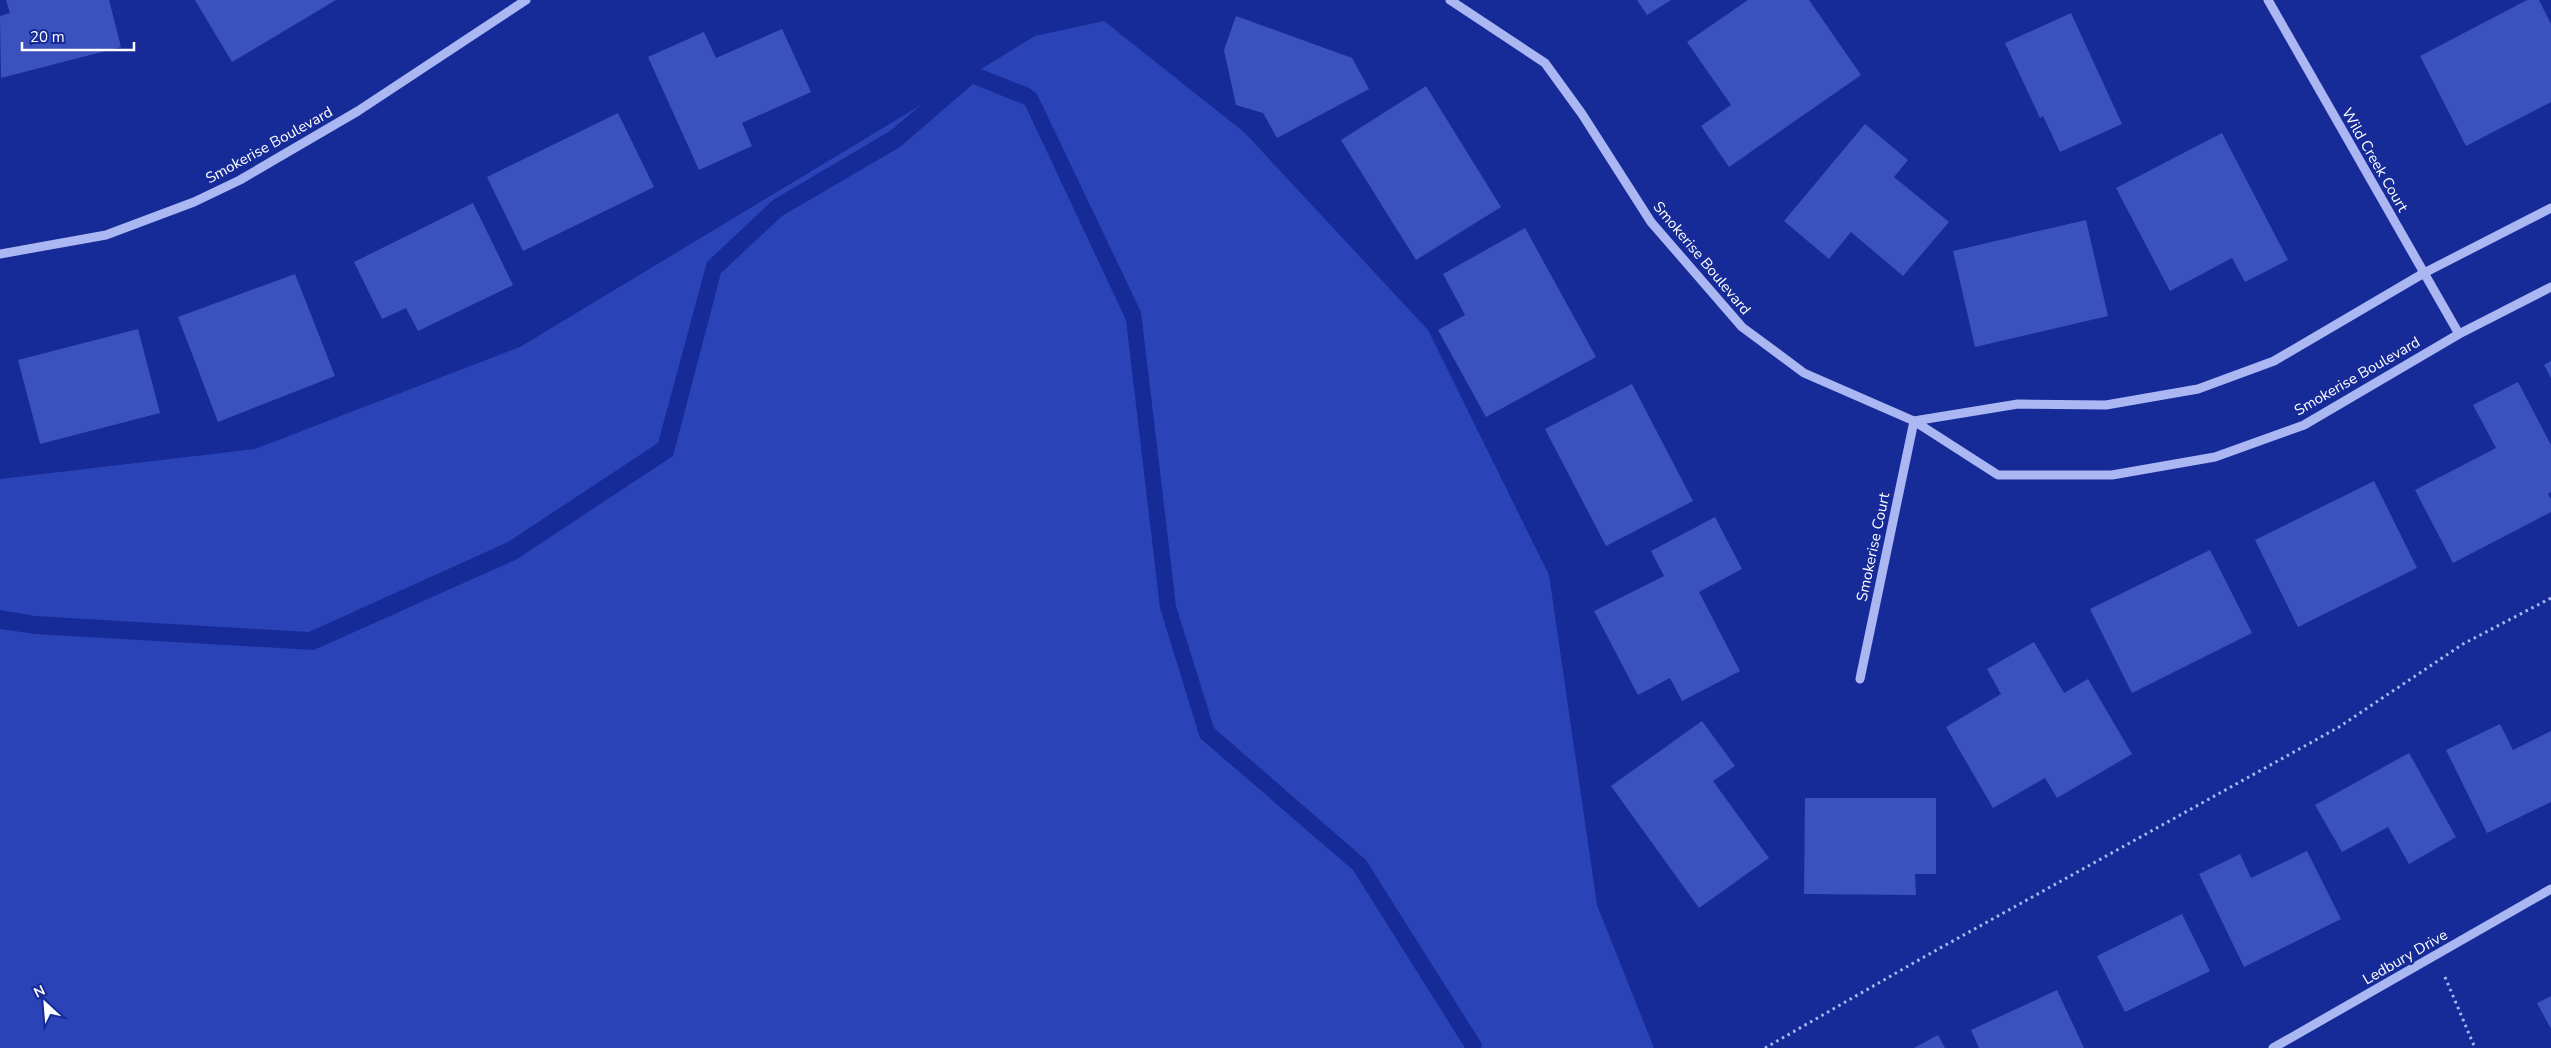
<svg xmlns="http://www.w3.org/2000/svg" width="2551" height="1048" viewBox="0 0 2551 1048" font-family="'Nunito Sans',sans-serif">
<rect width="100%" height="100%" fill="#172b98"/>
<path fill="#2a43b6" d="M1104,21L1245,133L1428,330L1549,575L1597,905L1654,1048H1481L1482,1044L1366,860L1214,728L1176,606L1141,312L1037,94L1029,88L981,69L1035,36Z
M973,84L1025,105L1126,320L1160,608L1200,738L1353,870L1465,1048H0V629L35,634L314,650L517,559L673,456L721,273L782,216L900,147Z
M921,105L890,131L773,200L707,262L658,443L508,542L309,632L35,616L0,610V479L255,449L520,347Z"/>
<path fill="#3b51bd" d="M6,0H109L121,47L1,78L0,16L10,13Z
M195,0H336L232,62Z
M1637,0H1671L1647,15Z
M1748,0H1809L1861,75L1729,167L1701,126L1731,105L1687,42Z
M2527,0H2539L2551,24V102L2466,146L2420,56Z
M2071,13L2122,124L2060,152L2043,116L2040,118L2005,43Z
M1236,16L1352,58L1369,89L1277,138L1263,113L1236,105L1224,50Z
M782,29L811,92L742,123L752,146L699,170L648,57L704,32L716,58Z
M1426,86L1501,207L1416,260L1341,140Z
M618,113L654,187L523,251L487,177Z
M1865,124L1908,160L1894,177L1949,222L1903,276L1851,232L1829,259L1784,221Z
M2222,133L2288,260L2245,282L2232,258L2170,291L2116,188Z
M473,203L513,285L418,331L406,308L382,319L354,262Z
M2086,220L2108,316L1975,347L1953,251Z
M1525,228L1596,357L1486,417L1438,330L1465,315L1443,274Z
M295,274L335,376L218,422L178,317Z
M138,329L160,413L40,444L18,360Z
M2551,361V378L2544,365Z
M2518,382L2551,445V492L2548,494L2551,499V512L2453,563L2415,490L2496,448L2473,405Z
M1632,384L1693,501L1606,546L1545,429Z
M2374,481L2417,568L2298,627L2255,540Z
M1715,517L1742,569L1699,592L1740,671L1682,701L1670,678L1638,695L1594,611L1664,576L1651,551Z
M2210,550L2252,633L2132,693L2090,609Z
M2034,642L2064,693L2088,679L2132,754L2057,798L2045,778L1993,808L1946,727L2001,694L1987,669Z
M1702,721L1735,766L1713,781L1769,858L1699,908L1611,786Z
M2500,724L2513,750L2551,731V802L2487,833L2446,750Z
M2409,753L2456,837L2409,864L2388,827L2342,852L2315,805Z
M1805,798H1936V874H1915L1916,895L1804,894Z
M2307,851L2341,919L2244,967L2199,874L2240,854L2251,878Z
M2182,914L2210,971L2125,1012L2097,956Z
M2057,990L2084,1048H1979L1971,1030Z
M2551,996V1029L2537,1003Z
M1938,1035L1945,1048H1914Z"/>
<g fill="none" stroke-linecap="round" stroke-linejoin="round">
<path stroke="#aab7f2" stroke-width="3" stroke-dasharray="2.5 4" stroke-linecap="butt" d="M2445,977L2475,1048
M1765,1048L1924,957L2339,727L2463,644L2551,598"/>
<path stroke="#aab7f2" stroke-width="9" d="M1450,0L1545,63L1582,114L1651,222L1742,327L1804,373L1914,421L1998,475H2112L2215,457L2304,425L2459,334L2551,287
M2268,0L2459,334
M0,254L106,235L194,202L240,180L358,111L526,0
M1914,421L2018,404L2106,405L2198,389L2274,361L2424,273L2551,208
M1860,679L1914,421
M2273,1048L2551,889"/>
</g>
<g text-anchor="middle" dominant-baseline="central" stroke-width="5" stroke-linejoin="round" paint-order="stroke">
<g font-size="15" fill="#fff" stroke="#172b98">
<text transform="translate(269 145) rotate(-29)">Smokerise Boulevard</text>
<text transform="translate(2375 160) rotate(60)">Wild Creek Court</text>
<text transform="translate(1702 258) rotate(50)">Smokerise Boulevard</text>
<text transform="translate(2357 376) rotate(-30)">Smokerise Boulevard</text>
<text transform="translate(1873 547) rotate(-78)">Smokerise Court</text>
<text transform="translate(2405 957) rotate(-30)">Ledbury Drive</text>
</g>
</g>
<g transform="translate(45 1003) rotate(334)" stroke="#172b98" stroke-width="4" paint-order="stroke">
<path d="M0-4L9 19L0 12L-9 19Z" fill="#ffffff"/>
<text y="-8" font-size="14" font-weight="bold" text-anchor="middle" fill="#ffffff">N</text>
</g>
<path d="M22 42v8h112v-8" fill="none" stroke="#ffffff" stroke-width="2.5"/>
<text x="30" y="42" font-size="15" fill="#ffffff" stroke="#172b98" stroke-width="4" paint-order="stroke">20 m</text>
</svg>
